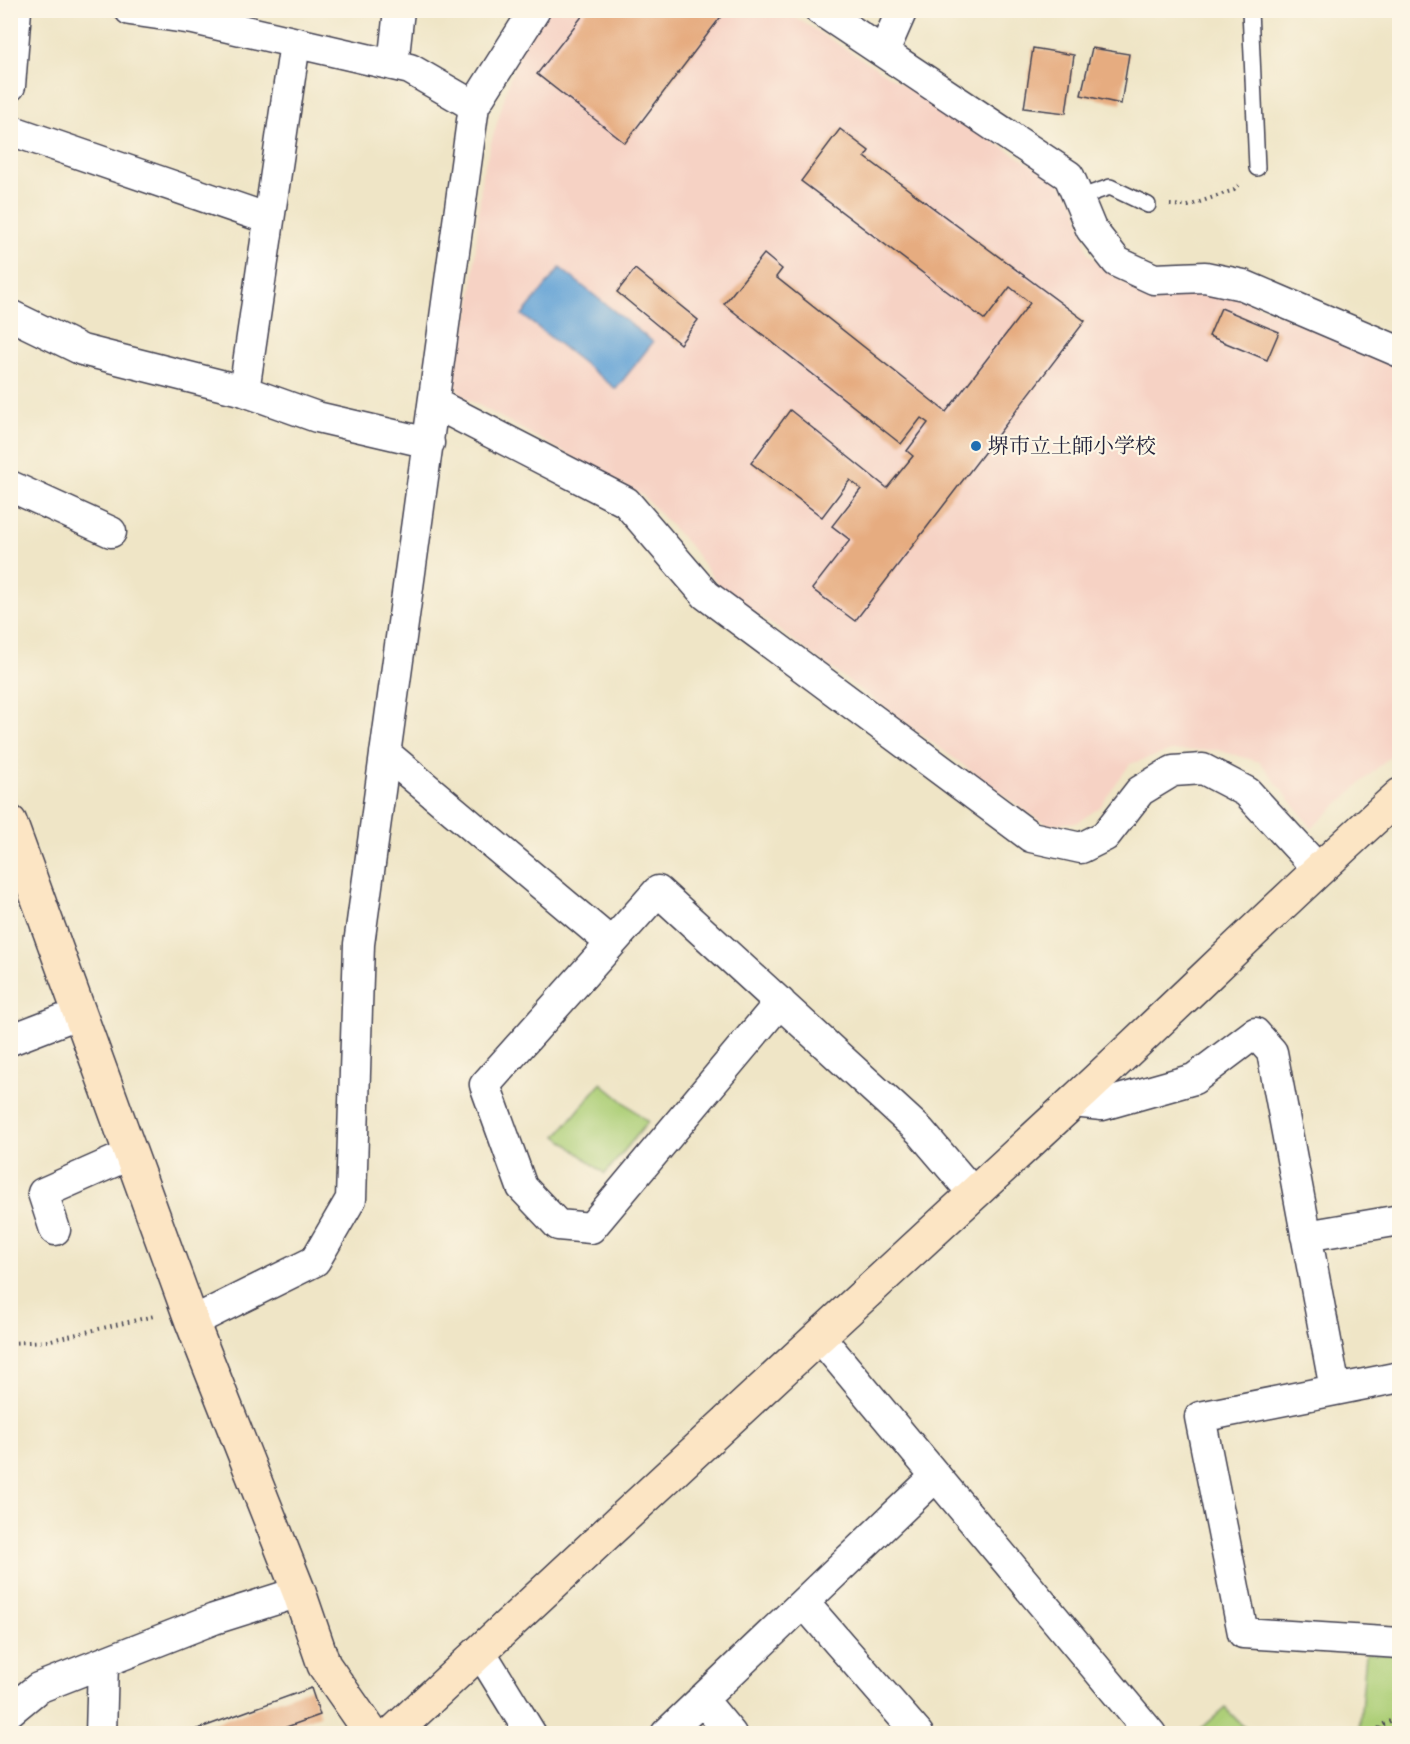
<svg xmlns="http://www.w3.org/2000/svg" width="1410" height="1744" viewBox="0 0 1410 1744" font-family="'IM FELL Double Pica','Noto Serif JP',serif">
<rect width="100%" height="100%" fill="#fcf5e5"/>
<filter id="ink" filterUnits="userSpaceOnUse"><feTurbulence type="fractalNoise" baseFrequency=".0167" numOctaves="2"/><feDisplacementMap in="SourceGraphic" scale="12" xChannelSelector="R" yChannelSelector="G"/><feConvolveMatrix kernelMatrix="1 2 1 2 8 2 1 2 1" color-interpolation-filters="sRGB"/></filter>
<filter id="wash" filterUnits="userSpaceOnUse"><feTurbulence type="fractalNoise" baseFrequency=".008" numOctaves="4" result="noise"/><feDisplacementMap in="SourceGraphic" scale="24" xChannelSelector="R" yChannelSelector="G"/><feGaussianBlur stdDeviation="1.35" result="paint"/><feColorMatrix in="noise" values="0 0 0 0 0 0 0 0 0 0 0 0 0 0 0 0 0 1.4 0 .05"/><feComposite in="paint" operator="in"/></filter>
<g filter="url(#wash)">
<rect width="100%" height="100%" fill="#efe5c6"/>
<path fill="#f6d2c4" d="M543,11H785L1059,182L1076,204L1088,253L1108,272L1137,291L1168,293L1211,287L1399,361V748L1312,828L1260,762L1217,750L1171,751L1130,764L1100,807L1078,822L1048,825L1027,812L719,586L689,545L643,496L462,396L452,381L471,305L482,174L510,78L525,37Z"/>
<path fill="#adcf78" stroke="#68785a" stroke-width="1.5" d="M601,1083L648,1122L605,1174L557,1136Z
M1366,1653L1399,1655V1733L1287,1734L1288,1729L1359,1733Z
M1225,1708L1250,1733H1196Z"/>
<path fill="#64a3d6" stroke="#436288" stroke-width="1.5" d="M560,268L653,342L616,389L522,315Z"/>
<g id="blocks">
<path fill="#e6ac80" d="M587,10H726L625,143L537,74Z
M1033,48L1074,55L1066,113L1024,108Z
M1092,48L1129,54L1121,104L1081,95Z
M840,129L869,151L865,157L1085,321L855,621L812,589L850,540L832,526L861,489L850,480L822,517L751,463L790,410L887,488L913,456L907,451L928,423L921,418L901,444L724,304L764,254L782,269L776,277L946,412L1030,303L1010,287L985,320L801,181Z
M635,269L698,320L680,344L617,292Z
M1221,308L1279,332L1267,360L1209,336Z
M311,1688L320,1715L267,1734H184Z"/>
</g>
</g>
<g filter="url(#ink)">
<use href="#blocks" fill-opacity="0" stroke="#413f50" stroke-width="1.5"/>
<g fill="none" stroke-linecap="round" stroke-linejoin="round">
<defs>
<path id="lane" d="M1250,10L1257,168
M1078,198L1110,187L1148,205"/>
<path id="street" d="M130,10L193,19L410,69L474,106L359,944L351,1199L315,1261L192,1322
M820,10L1069,176L1091,229L1117,262L1154,279L1205,277L1243,285L1400,352
M884,51L902,10
M393,65L399,10
M10,86L16,10
M474,106L535,10
M10,130L269,219
M10,315L82,350L244,391L317,417L429,443
M244,391L295,43
M434,403L626,502L706,595L1031,837L1081,848L1105,836L1140,791L1173,771L1203,769L1247,792L1318,869
M10,486L111,532
M385,753L611,943
M780,1002L591,1228L558,1225L522,1187L485,1085L658,891L920,1131L973,1193
M10,1040L80,1013
M1073,1102L1102,1105L1194,1079L1255,1033L1272,1052L1335,1389
M55,1230L43,1193L131,1154
M1306,1236L1400,1220
M819,1336L1151,1734
M1400,1377L1200,1417L1243,1633L1400,1643
M804,1603L918,1734
M480,1651L531,1734
M702,1699L731,1734
M10,1711L38,1688L214,1619L299,1592
M101,1734L103,1663
M666,1734L936,1476"/>
<path id="secondary" d="M10,822L192,1322L299,1592L324,1665L372,1734
M392,1734C617,1522 845,1313 1072,1103C1182,1001 1288,896 1400,795"/>
</defs>
<use href="#lane" stroke="#413f50" stroke-width="18"/>
<use href="#street" stroke="#413f50" stroke-width="33"/>
<use href="#secondary" stroke="#413f50" stroke-width="36"/>
<path stroke="#413f50" stroke-width="4" stroke-dasharray="1.5 4.5" stroke-linecap="butt" d="M1170,205L1188,206L1234,190L1239,185
M10,1343L47,1341L154,1316
M1378,1734L1380,1726L1400,1716"/>
<use href="#lane" stroke="#fff" stroke-width="15"/>
<use href="#street" stroke="#fff" stroke-width="30"/>
<use href="#secondary" stroke="#fce5c4" stroke-width="33"/>
</g>
</g>
<circle fill="#1f6fb2" stroke="#fcf5e5" stroke-width="2" cx="976" cy="446" r="6"/>
<g text-anchor="middle" dominant-baseline="central" stroke-width="4.5" stroke-linejoin="round" paint-order="stroke">
<g font-size="21" fill="#22223b" stroke="#fcf5e5" text-anchor="start">
<text x="988" y="446">堺市立土師小学校</text>
</g>
</g>
<rect width="1410" height="1744" fill="none" stroke="#fcf5e5" stroke-width="36"/>
</svg>
